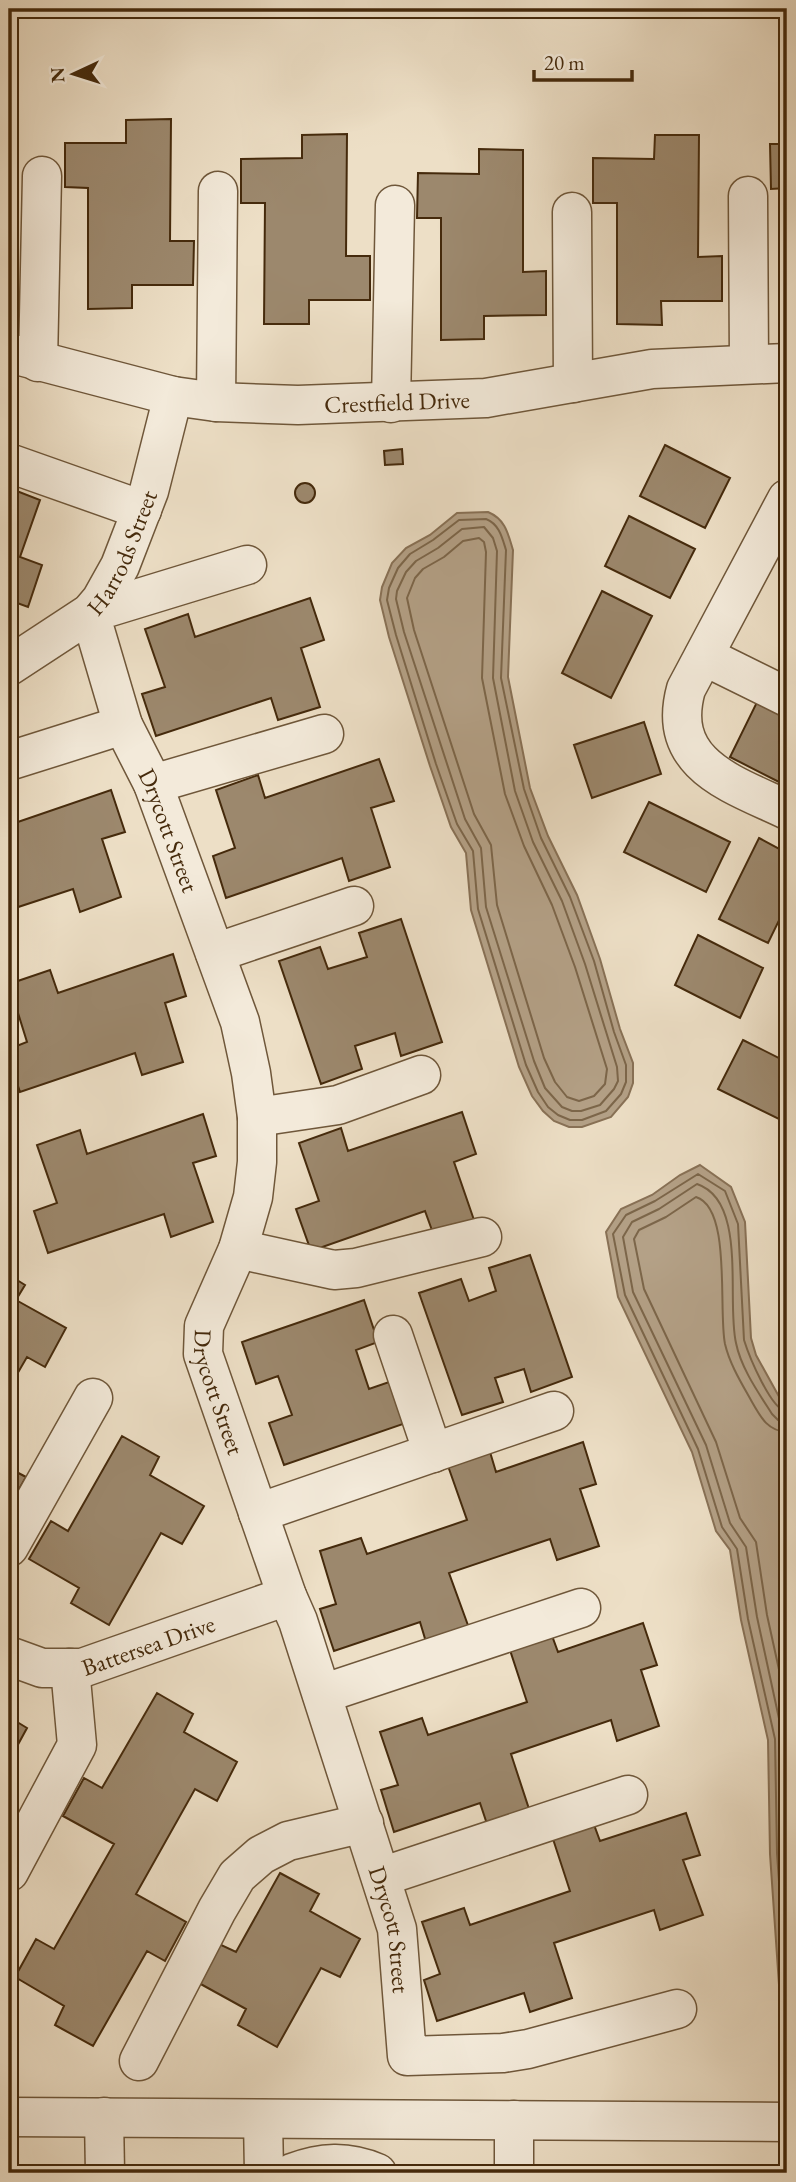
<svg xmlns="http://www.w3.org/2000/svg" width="796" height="2182" viewBox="0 0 796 2182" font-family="'EB Garamond',serif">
<rect width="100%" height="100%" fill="#eddfc6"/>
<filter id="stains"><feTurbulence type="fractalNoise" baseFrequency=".00286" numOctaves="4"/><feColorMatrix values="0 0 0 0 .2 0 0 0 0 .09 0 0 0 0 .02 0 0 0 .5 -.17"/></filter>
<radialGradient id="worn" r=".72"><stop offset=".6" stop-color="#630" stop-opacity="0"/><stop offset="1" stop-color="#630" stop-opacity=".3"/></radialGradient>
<path fill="#b4a187" stroke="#887156" stroke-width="2" d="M488,512C505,519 508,533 513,550L508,677L530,788L548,836L577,895L600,959L620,1029L633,1063V1083L628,1097L611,1117L582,1127H569L554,1121L543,1111L532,1096L519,1067L471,910L466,853L451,827L430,766L389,637L380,600L382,587L392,563L406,548L430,535L457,513Z
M700,1165L731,1187L745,1222L751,1338L756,1355L787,1411V2007L780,1999L770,1854L768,1740L741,1620L730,1550L716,1531L692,1452L618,1297L606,1232L621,1209L652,1195L680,1175Z"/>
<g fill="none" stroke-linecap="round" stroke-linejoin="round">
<path stroke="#7c664a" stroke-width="2" d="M486,519C499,524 502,537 506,550L501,678L524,789L541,838L570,897L594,961L614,1032L626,1065V1082L621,1094L606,1111L582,1120H570L558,1115L548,1107L538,1092L526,1065L478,909L473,851L457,824L436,764L396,635L387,600L389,588L398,568L410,554L433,540L459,520Z
M484,527L493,538L497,551L493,678L515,791L533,842L562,901L585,964L617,1067L618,1081L614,1089L600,1105L581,1111H572L562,1107L545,1088L534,1061L486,907L481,848L465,819L404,632L396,599L397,591L406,572L416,561L438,548L462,529Z
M479,538L484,542L486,552L482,678L505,794L524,846L552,905L575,967L607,1069L605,1084L594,1096L579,1101L567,1097L555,1082L544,1058L497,905L491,845L474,814L414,630L407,598L415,578L423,569L444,557L463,541Z
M787,1412C771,1410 749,1356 744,1340L738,1224L725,1191L698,1174L655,1201L626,1215L613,1234L625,1295L698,1449L722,1527L737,1549L748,1619L775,1739L777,1853L787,1997
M787,1421L778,1420L772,1414C758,1392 741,1368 736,1343C726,1301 748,1201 697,1184L659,1209L632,1222L623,1237L633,1292L706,1445L730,1523L746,1547L757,1617L783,1737L787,1879
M787,1432C768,1431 761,1418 752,1402C742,1384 730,1365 725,1344C718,1311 732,1208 696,1197L666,1217L639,1230L634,1239L644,1289L716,1442L740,1518L756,1542L767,1615L787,1706"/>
</g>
<path fill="#9c886d" stroke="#452a0c" stroke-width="2" d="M171,119L170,241H194L193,285H132V308L88,309V188L65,187V143H126V120Z
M347,134L346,256H370V300H309V324H264L265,203H241V159L302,158V135Z
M655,135H699L698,257L722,256V301H661L662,325L617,324V203H593V158L654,159Z
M770,144H787V188L771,189Z
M479,149L523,150V272L546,271V315L484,316V339L441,340V218H417L418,173L479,174Z
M665,445L730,478L705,528L640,496Z
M402,449L403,464L385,465L384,451Z
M295 493a10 10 0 1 1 20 0a10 10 0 1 1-20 0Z
M9,488L40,500L20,557L42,565L28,607L9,600Z
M629,516L695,549L670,598L605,566Z
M602,591L652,616L611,698L562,673Z
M310,598L324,640L301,648L320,707L278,720L271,698L156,736L142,694L165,687L145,629L188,614L195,637Z
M760,696L787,710V786L730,757Z
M644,722L661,774L592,798L574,745Z
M379,759L394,801L371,808L390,867L349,881L342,858L226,898L213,856L235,848L216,790L258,775L265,798Z
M111,790L125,832L102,839L121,897L80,912L73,889L9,910V825Z
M649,802L730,842L706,892L624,852Z
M759,838L787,853V904L768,943L719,919Z
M401,919L442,1042L401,1056L395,1033L355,1046L362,1069L321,1084L279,961L320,947L328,969L367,957L359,933Z
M698,935L763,968L740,1018L675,985Z
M173,954L186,996L165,1003L183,1062L142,1075L135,1053L20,1092L9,1059V1049L27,1042L9,984L50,970L58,993Z
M743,1040L787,1062V1123L718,1089Z
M462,1112L476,1154L454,1162L474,1220L433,1233L425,1211L311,1251L296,1209L319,1201L299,1143L341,1128L348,1151Z
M203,1114L216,1156L193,1163L213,1222L171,1237L164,1214L48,1253L34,1211L57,1203L37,1145L80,1130L87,1154Z
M530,1255L572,1377L531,1392L524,1369L495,1378L503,1402L462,1415L419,1293L461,1279L469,1301L496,1291L489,1268Z
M9,1275L25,1285L16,1300L66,1328L45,1367L27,1357L9,1388Z
M364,1300L378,1342L356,1350L369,1389L392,1381L406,1423L284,1465L269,1423L292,1415L278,1376L256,1384L242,1342Z
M122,1436L159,1457L150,1475L204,1506L182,1544L161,1533L109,1625L71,1603L79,1588L29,1559L51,1521L68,1531Z
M583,1442L596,1484L580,1489L599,1546L557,1560L550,1539L449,1573L469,1628L426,1642L420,1622L334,1651L320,1609L336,1604L320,1551L361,1538L367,1554L467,1520L448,1466L490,1452L496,1472Z
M9,1468L26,1477L9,1507Z
M643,1623L657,1665L641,1670L659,1726L617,1741L611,1720L511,1754L529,1809L487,1824L480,1803L394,1832L381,1790L398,1785L380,1732L422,1718L428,1735L527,1702L509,1647L551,1633L558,1652Z
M157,1693L193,1714L184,1732L237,1762L217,1801L195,1789L136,1894L186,1922L165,1961L147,1951L93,2046L55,2025L64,2006L15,1977L36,1939L54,1949L114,1844L63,1816L84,1778L102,1788Z
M9,1717L27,1728L9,1761Z
M686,1813L700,1855L683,1860L703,1915L660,1930L654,1910L554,1943L572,1998L530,2012L524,1993L437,2021L424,1980L440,1974L422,1922L464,1908L470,1925L570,1891L552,1836L593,1822L600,1841Z
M280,1873L319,1894L310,1911L360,1939L340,1977L321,1968L277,2047L238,2025L246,2009L197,1982L217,1943L236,1952Z"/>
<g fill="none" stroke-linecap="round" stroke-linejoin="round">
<defs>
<g id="minor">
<path d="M748,196L749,363"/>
<path d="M572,212L573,383"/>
<path id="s1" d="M9,353L173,396L216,402L298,405L486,398L652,369L787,363"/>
<path d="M38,362L42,176"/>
<path d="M216,402L218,191"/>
<path d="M391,403L395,205"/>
<path d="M9,463L142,510"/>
<path d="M787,499L686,689C665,765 733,784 787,810"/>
<path id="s2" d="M247,565L90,613L123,725L153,784L240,1022L251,1073L257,1117V1162L253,1197L238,1249L204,1326L203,1354L287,1596L298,1621L397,1929L407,2056L503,2053L528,2049L677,2009"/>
<path d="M704,656L787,697"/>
<path id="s3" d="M9,666L90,613L101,600L120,566L149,491L173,396"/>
<path d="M9,761L123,725"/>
<path d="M153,784L324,734"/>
<path d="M215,953L354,906"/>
<path d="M257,1117L338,1105L421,1075"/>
<path d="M238,1249L334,1270L356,1268L482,1237"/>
<path d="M393,1335L433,1453"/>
<path d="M258,1513L554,1411"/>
<path d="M9,1547L93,1398"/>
<path id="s4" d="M9,1656L42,1668H82L287,1596"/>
<path d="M322,1694L581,1608"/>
<path d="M9,1872L77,1745L70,1668"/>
<path d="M381,1877L628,1795"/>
<path d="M139,2061L217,1910L237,1876L261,1855L288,1841L364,1823"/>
<path d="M9,2117L787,2122"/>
<path d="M104,2117L105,2173"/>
<path d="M263,2119L264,2173"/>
<path d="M292,2173C321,2162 347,2160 377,2173"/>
<path d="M514,2173V2120"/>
</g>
</defs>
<use href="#minor" stroke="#6f573a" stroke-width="41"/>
<use href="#minor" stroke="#f3eada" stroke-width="38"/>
</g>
<g text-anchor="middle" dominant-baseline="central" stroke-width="5" stroke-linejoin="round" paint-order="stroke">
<g font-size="24" fill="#452a0c" stroke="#f3eada">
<text stroke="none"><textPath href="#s1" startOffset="394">Crestfield Drive</textPath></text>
<text stroke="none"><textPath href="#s3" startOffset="166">Harrods Street</textPath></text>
<text stroke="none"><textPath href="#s2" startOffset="396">Drycott Street</textPath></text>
<text stroke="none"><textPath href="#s2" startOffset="984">Drycott Street</textPath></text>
<text stroke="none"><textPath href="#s4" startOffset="145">Battersea Drive</textPath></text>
<text stroke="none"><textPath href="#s2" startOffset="1550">Drycott Street</textPath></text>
</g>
</g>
<rect width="796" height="2182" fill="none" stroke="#eddfc6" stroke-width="35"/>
<rect x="10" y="10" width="775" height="2161" fill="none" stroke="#452a0c" stroke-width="3.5"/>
<rect x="18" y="18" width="761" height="2147" fill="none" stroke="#452a0c" stroke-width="2"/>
<g transform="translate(74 74) rotate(266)" stroke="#f3eada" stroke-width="5" paint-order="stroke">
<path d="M0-5L12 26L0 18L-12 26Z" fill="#452a0c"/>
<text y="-10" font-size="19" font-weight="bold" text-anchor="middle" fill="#452a0c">N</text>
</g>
<path d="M534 70v10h98v-10" fill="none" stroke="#452a0c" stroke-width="3.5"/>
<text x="544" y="70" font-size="21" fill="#452a0c" stroke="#f3eada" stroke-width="5" paint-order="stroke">20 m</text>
<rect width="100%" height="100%" filter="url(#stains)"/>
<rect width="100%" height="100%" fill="url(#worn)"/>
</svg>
